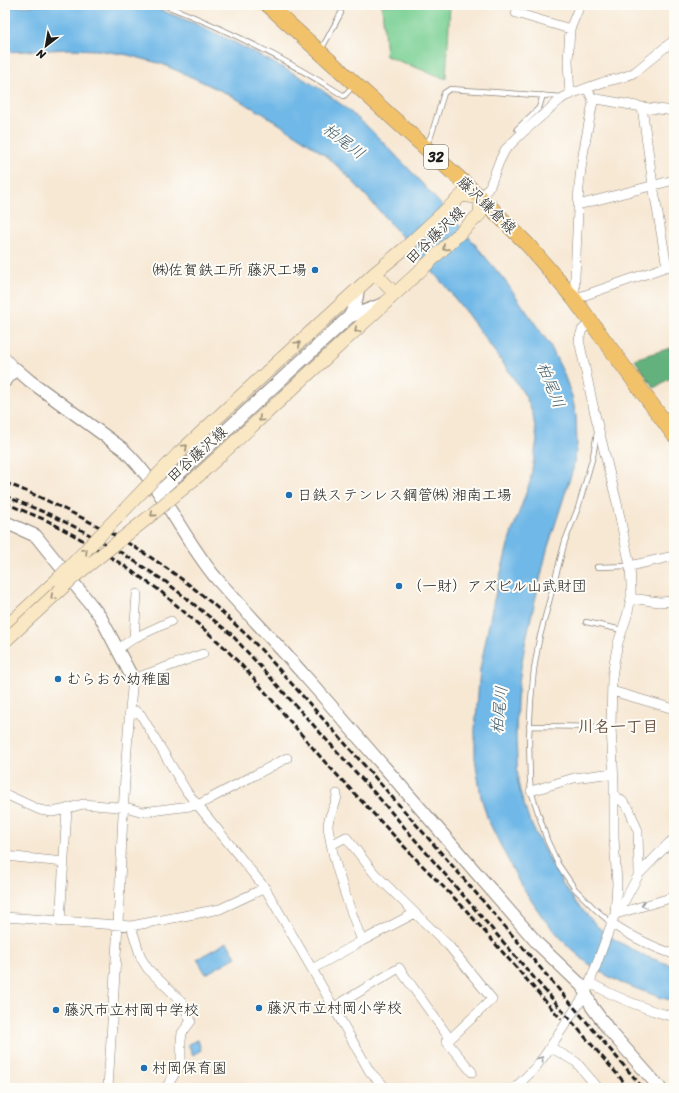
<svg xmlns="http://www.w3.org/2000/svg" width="679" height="1093" viewBox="0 0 679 1093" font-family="Sriracha,'Klee One',sans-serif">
<rect width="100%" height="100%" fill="#fdfcf7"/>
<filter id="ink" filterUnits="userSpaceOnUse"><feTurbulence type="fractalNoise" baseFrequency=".025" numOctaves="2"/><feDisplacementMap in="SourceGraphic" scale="8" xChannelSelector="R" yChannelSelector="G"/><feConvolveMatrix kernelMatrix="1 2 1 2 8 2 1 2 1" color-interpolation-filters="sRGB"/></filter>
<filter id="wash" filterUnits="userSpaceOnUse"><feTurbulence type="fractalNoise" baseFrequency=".012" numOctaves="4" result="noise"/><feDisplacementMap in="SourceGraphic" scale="16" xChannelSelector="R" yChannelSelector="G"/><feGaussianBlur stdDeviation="0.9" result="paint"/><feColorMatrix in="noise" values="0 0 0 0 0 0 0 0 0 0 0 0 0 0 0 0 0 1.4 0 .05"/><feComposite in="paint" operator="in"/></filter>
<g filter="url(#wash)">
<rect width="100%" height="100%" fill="#f7e8d4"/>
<path fill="#7ad094" stroke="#4b7658" d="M382,5H450L446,79L386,56Z"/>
<path fill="#63b27e" stroke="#40674d" d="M674,347V376L654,388L634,359Z"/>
<path fill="#6fb8e7" stroke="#466a82" d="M50,5H143L163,11L194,23L232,41L297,75L322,90L342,105L368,127L408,168L454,219L506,282L550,345L563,372L572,396L576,416L577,445L573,469L547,550L526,639L521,667L517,700L516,736L518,782L520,791L528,817L539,840L564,886L578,905L598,927L609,936L642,955L674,966V1001L662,998L621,983L604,974L586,962L569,947L543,918L520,884L488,820L481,797L475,758V730L480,669L493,604L510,537L530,482L537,440L533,415L526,397L510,373L468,315L445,286L368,198L344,172L326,156L307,142L262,113L226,93L196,79L162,64L128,55L97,50L70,49L5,52V7Z
M227,942L236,957L206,974L197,959Z
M198,1040L201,1050L193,1055L188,1044Z"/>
</g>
<g filter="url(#ink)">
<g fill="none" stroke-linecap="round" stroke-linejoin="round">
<defs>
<path id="service" d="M164,5C227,29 287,60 344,96L354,85
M282,7L284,5
M321,50L341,13
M517,129L539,108L543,95
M425,146L431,136L444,93L450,89L563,97
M597,432L593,456L587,477L578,508L565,541L539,640L534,669L531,700L529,737L530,781L531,791L547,840L558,864L575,889L594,908L611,923
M597,567L630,566
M586,622L622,630
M529,726L611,727"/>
<path id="minor" d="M516,13L570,29
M587,88L592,98L593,102C586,138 578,174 578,210L574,299L674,264
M570,95L568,61L570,29L580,5
M592,98L642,107L674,111
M642,107L653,185L667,267
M481,198L490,186L499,162L505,150L522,133L560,100L564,97C575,92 587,88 598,84C611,79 622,80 635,72L674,40
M578,205L674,180
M5,357L16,369L10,372
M630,566L674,556
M631,598L659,602L674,601
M134,638L171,621
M118,649L134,638L137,594
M612,691L674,709
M129,714L136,711L141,715L187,792L265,888L312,969L370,1072L386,1088
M531,791L574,778L613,773
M5,794L40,810L52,812L62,810L83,804L129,808L143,812L198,805L287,758
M337,794C337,807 328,814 328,826C329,835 331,844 333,853C340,883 351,912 362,941
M614,795L622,801L629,809L638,831L639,874L618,913
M331,845L346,837L374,873L415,913
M5,856L64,862
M639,874L669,843L674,839
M616,914L674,897
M5,917L131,926L220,909L265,888
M60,922L67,809
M611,923C631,936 651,947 674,954
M131,926L141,958L148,969L182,1002L191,1021L182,1033L181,1041V1063L166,1088
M312,969L362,941L415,913L449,946L492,999L450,1039L446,1041L472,1072
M590,983C617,998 644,1009 674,1017
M334,1007L399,968L450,1039
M550,1047L576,1062L598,1088
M108,1088C111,1033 115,979 118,924C122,843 124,761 133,679L203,654
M515,1088L535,1068L545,1055L586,993L615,914L617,884L614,838V783L611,727L612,678L614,663L618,643L627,616L631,598V584L630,566L617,503L594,410L579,340L582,330L591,322"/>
<path id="tertiary" d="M349,317L383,304
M5,381L16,369L30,381L123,449C162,486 182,537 216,578C245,611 275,642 304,675C332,706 359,739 387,770C438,829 489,887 539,945L582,986L592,1007L609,1030L660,1088
M159,492L349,317C355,308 357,300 358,289
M5,522L36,536L100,616L133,679"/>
<path id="secondary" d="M375,273L395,294
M269,370L375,273L404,249L462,195L481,198L480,214L422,269L289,392
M5,628L58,579"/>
<path id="primary" d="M268,5L481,198L528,245L574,299L674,435"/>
</defs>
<use href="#service" stroke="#8a8278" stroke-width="6"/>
<use href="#minor" stroke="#8a8278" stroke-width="10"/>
<use href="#tertiary" stroke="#8a8278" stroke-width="14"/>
<use href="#secondary" stroke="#8a8278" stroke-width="14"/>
<use href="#primary" stroke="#8a8278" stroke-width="16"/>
<use href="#service" stroke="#fff" stroke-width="4.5"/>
<use href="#minor" stroke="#fff" stroke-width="9"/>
<use href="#tertiary" stroke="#fff" stroke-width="12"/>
<use href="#secondary" stroke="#fae7c3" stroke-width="13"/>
<use href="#primary" stroke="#f2c26a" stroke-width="15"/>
<path stroke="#1c1c1c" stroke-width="3" stroke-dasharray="6 3" stroke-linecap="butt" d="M5,483C26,490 46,500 66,510C129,540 189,579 239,628C258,645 274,664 291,683C325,721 359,759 392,797C477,893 560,991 643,1088
M5,496L51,515L83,531L125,555L166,582L231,634L380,799L629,1088
M5,503L48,521L79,538L120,563L159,590L222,645L249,673L324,761L415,858L465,909L561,1019"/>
<defs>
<path id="secondary-bridge" d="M58,579L178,454L269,370
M5,641L75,576L144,521L198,476L289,392"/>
</defs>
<use href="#secondary-bridge" stroke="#8a8278" stroke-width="14" stroke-linecap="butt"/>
<use href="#secondary-bridge" stroke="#fae7c3" stroke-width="13"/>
</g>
<defs><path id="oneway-chevron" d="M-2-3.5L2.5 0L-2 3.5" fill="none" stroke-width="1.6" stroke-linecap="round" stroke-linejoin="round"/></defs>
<g stroke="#968c78">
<use href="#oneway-chevron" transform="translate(445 248) rotate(136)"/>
<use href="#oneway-chevron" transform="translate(357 330) rotate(137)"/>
<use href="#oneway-chevron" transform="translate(298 344) rotate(-43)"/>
<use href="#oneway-chevron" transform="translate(261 419) rotate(137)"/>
<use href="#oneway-chevron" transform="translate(185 447) rotate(-43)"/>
<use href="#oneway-chevron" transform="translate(153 514) rotate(140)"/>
<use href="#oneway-chevron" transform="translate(85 551) rotate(-47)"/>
<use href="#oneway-chevron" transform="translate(53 597) rotate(137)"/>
</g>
<g stroke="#999">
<use href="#oneway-chevron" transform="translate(644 905) rotate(164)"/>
<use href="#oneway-chevron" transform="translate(541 1059) rotate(-53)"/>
</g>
</g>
<g fill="#1f6fb2" stroke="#fdfcf7" stroke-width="1.5">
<circle cx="315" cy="270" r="4"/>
<circle cx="289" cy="495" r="4"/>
<circle cx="399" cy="586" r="4"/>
<circle cx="58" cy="679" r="4"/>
<circle cx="259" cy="1008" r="4"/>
<circle cx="56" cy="1010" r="4"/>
<circle cx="144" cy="1068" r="4"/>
</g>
<g text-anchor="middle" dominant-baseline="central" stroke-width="4" stroke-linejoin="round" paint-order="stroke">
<rect fill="#fdfcf7" stroke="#605f5e" stroke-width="1" x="424" y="145" width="24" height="24" rx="3"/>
<g font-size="14" font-weight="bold" fill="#1c1c1c">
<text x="436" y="157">32</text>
</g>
<g font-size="15" fill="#1c1c1c" stroke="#fdfcf7">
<text transform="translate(487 205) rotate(44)">藤沢鎌倉線</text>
<text transform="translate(435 235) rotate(-44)">田谷藤沢線</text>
<text transform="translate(197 454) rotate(-42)">田谷藤沢線</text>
</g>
<g font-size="15" fill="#1c1c1c" stroke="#fdfcf7" text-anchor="start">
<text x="307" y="270" text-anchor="end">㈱佐賀鉄工所 藤沢工場</text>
<text x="297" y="495">日鉄ステンレス鋼管㈱ 湘南工場</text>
<text x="407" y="586">（一財）アズビル山武財団</text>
<text x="66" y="679">むらおか幼稚園</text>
<text x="267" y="1008">藤沢市立村岡小学校</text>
<text x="64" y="1010">藤沢市立村岡中学校</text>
<text x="152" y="1068">村岡保育園</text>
</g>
<g font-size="16" font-style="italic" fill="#3d5a6d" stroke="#fdfcf7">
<text transform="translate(344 141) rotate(37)">柏尾川</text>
<text transform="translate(551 385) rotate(68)">柏尾川</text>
<text transform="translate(499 710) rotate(-84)">柏尾川</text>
</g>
<g font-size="16" font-weight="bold" fill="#674f42" stroke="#fdfcf7">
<text x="618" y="726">川名一丁目</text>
</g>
</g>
<rect width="679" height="1093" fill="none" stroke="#fdfcf7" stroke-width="20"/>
<g transform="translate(46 46) rotate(211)" stroke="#fdfcf7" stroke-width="3" paint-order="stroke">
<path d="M0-3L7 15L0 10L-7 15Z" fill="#1c1c1c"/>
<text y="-6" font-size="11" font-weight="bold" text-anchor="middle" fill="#1c1c1c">N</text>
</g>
</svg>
